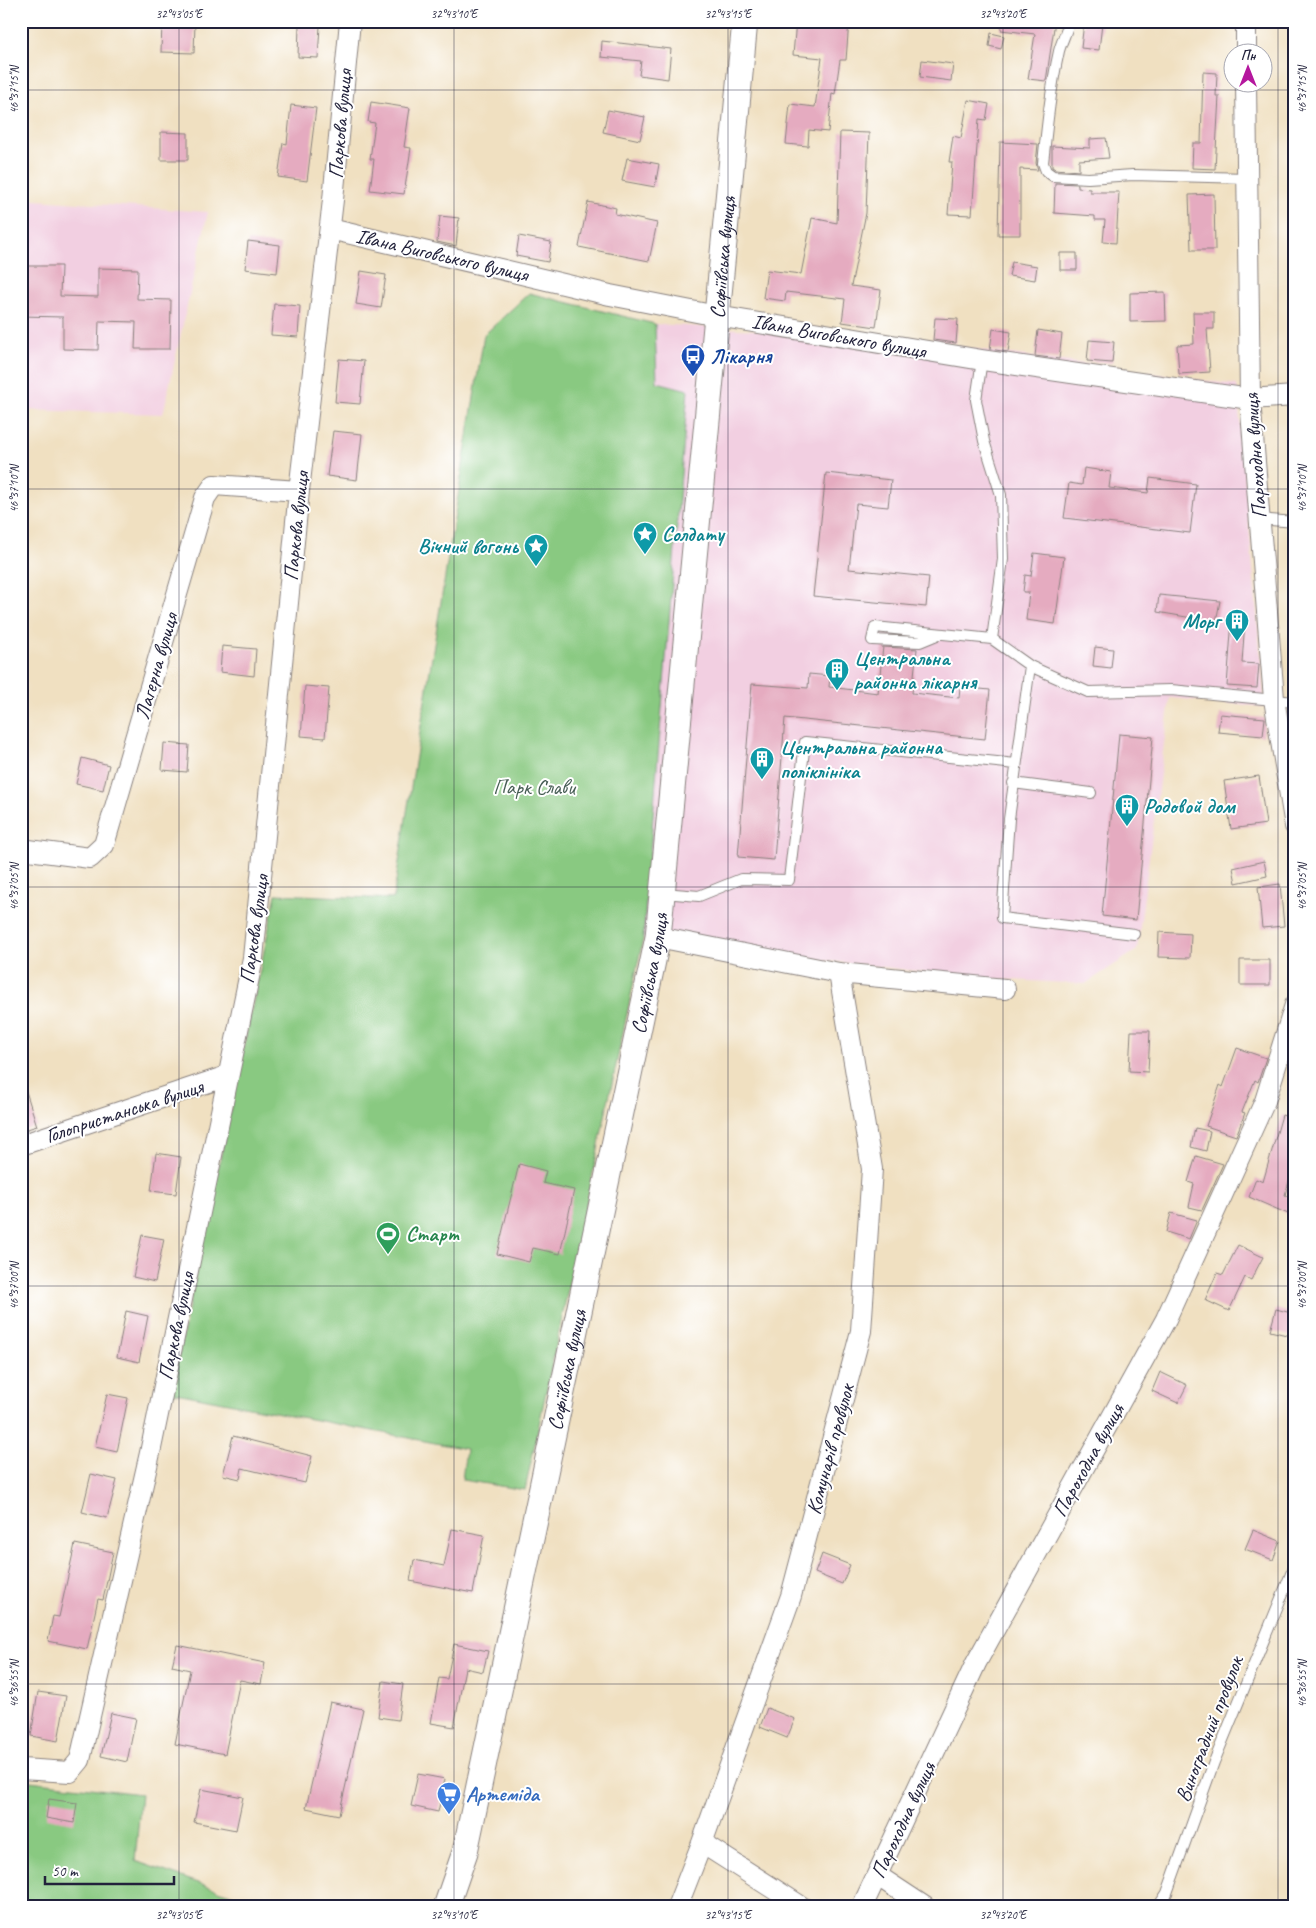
<svg xmlns="http://www.w3.org/2000/svg" width="1316" height="1928" viewBox="0 0 1316 1928" font-family="Caveat,sans-serif">
<rect width="100%" height="100%" fill="#fff"/>
<filter id="ink" filterUnits="userSpaceOnUse"><feTurbulence type="fractalNoise" baseFrequency=".02" numOctaves="2"/><feDisplacementMap in="SourceGraphic" scale="10" xChannelSelector="R" yChannelSelector="G"/><feConvolveMatrix kernelMatrix="1 2 1 2 8 2 1 2 1" color-interpolation-filters="sRGB"/></filter>
<filter id="wash" filterUnits="userSpaceOnUse"><feTurbulence type="fractalNoise" baseFrequency=".0096" numOctaves="4" result="noise"/><feDisplacementMap in="SourceGraphic" scale="20" xChannelSelector="R" yChannelSelector="G"/><feGaussianBlur stdDeviation="1.12" result="paint"/><feColorMatrix in="noise" values="0 0 0 0 0 0 0 0 0 0 0 0 0 0 0 0 0 1.4 0 .05"/><feComposite in="paint" operator="in"/></filter>
<g filter="url(#wash)">
<rect width="100%" height="100%" fill="#f0e0c1"/>
<path fill="#f2cfe1" d="M21,199L208,212L163,414L21,410Z
M655,324L902,339L1237,385L1265,707L1170,698L1137,950L1085,984L976,978L643,939L688,390L657,382Z"/>
<path fill="#89c981" stroke="#56765e" d="M529,293L655,324L657,382L688,390L643,939L525,1490L462,1480L466,1449L171,1392L276,894L393,899L484,335Z
M21,1780L141,1794L135,1861L268,1907H21Z"/>
<g id="blocks">
<path fill="#e5abc0" d="M796,21H849L846,60H840L835,94L832,93L828,132L809,130L808,146L786,144L790,104L815,107L822,58L793,55Z
M1001,21H1055L1046,81L1028,79L1035,34L1001,30Z
M162,22L195,23L194,53L161,52Z
M1084,22L1102,24L1099,50L1081,48Z
M299,25L320,26L318,58L298,57Z
M991,33L1004,36L1001,49L989,46Z
M602,41L671,49L668,79L639,75L641,61L601,57Z
M922,60L953,64L951,81L920,77Z
M1203,72L1217,73L1216,96H1219L1215,169L1192,168L1193,143H1201Z
M968,100L989,104L986,120L979,119L972,215L948,214L952,162H949L953,136L961,138Z
M371,102L410,108L404,147L411,148L404,194L370,190L374,159H370L375,123L368,122Z
M291,105L316,108L307,181L278,177L283,143L287,144Z
M608,110L645,117L640,140L603,132Z
M161,132L188,133V160H161Z
M840,132L869,133L866,213L851,286L881,290L876,327L842,322L845,299L786,292L785,301L763,298L767,270L801,274L812,218L837,223Z
M1106,138L1109,158L1079,160V171L1055,169L1052,167V146L1090,148V139Z
M1000,142L1038,144L1036,163L1038,170L1020,169V235H998Z
M627,158L659,164L655,187L622,181Z
M1055,183L1078,184V188L1090,189V192H1119L1116,243L1103,242L1105,220H1095V216L1054,213Z
M1214,194L1215,250H1191L1189,195Z
M588,202L616,208L615,214L657,223L649,261L579,247Z
M440,216L459,218L456,246L437,242Z
M519,236L551,242L548,262L516,256Z
M248,241L280,245L277,273L245,269Z
M1060,253H1077V270H1060Z
M1012,262L1037,266L1035,280L1009,276Z
M26,266H61L60,296L98,297V268L138,269L137,299L171,300L170,349H135L136,322L99,321L98,350L63,349V317L21,316V297H25Z
M361,271L386,275L381,308L356,304Z
M1165,292L1166,321L1130,322V293Z
M274,304L300,306L298,337L271,335Z
M1193,312H1214V329H1207L1210,372L1179,374L1177,345L1194,344Z
M935,318L958,319L956,343L933,340Z
M993,329L1011,332L1008,352L990,349Z
M1038,330L1062,334L1059,359L1035,356Z
M1089,340L1114,342L1112,363L1087,361Z
M339,359L364,361L360,404L335,402Z
M333,431L362,434L357,480L327,476Z
M1084,468L1111,472L1109,488L1148,493L1150,478L1196,484L1190,533L1064,518L1069,483L1082,485Z
M826,473L891,480L888,507L856,504L849,569L929,577L926,607L813,596Z
M1034,553L1064,557L1055,624L1026,620L1029,592H1023L1025,575L1031,576Z
M1159,595L1220,601L1216,622L1157,612Z
M1232,619L1245,620L1242,663L1259,664L1257,688L1227,686Z
M222,646L256,649L254,676L220,672Z
M883,647L917,649L912,693L959,698L960,687L990,690L985,739L785,718L774,860L738,857L752,684L808,688L809,674L830,676L829,687L878,693Z
M1095,647L1113,649L1111,668L1093,666Z
M305,686L329,688L325,738L301,736Z
M1220,714L1265,718L1263,736L1218,732Z
M1119,734L1153,737L1136,920L1102,916Z
M164,743L189,745L187,772L162,770Z
M82,758L109,765L103,790L76,784Z
M1259,776L1266,824L1231,829L1224,781Z
M1264,861L1267,876L1236,883L1233,868Z
M1280,884L1284,926L1262,928L1258,887Z
M1159,932L1191,934L1190,958L1158,957Z
M1240,960H1270V985H1240Z
M1131,1031H1150L1148,1072L1129,1071Z
M1237,1048L1266,1058L1258,1082L1255,1080L1242,1112L1245,1113L1236,1136L1206,1126L1220,1085L1223,1087Z
M21,1085H24L37,1126L21,1131Z
M1282,1115L1295,1119V1160L1285,1195L1295,1199V1217L1249,1197L1256,1179L1263,1182Z
M1195,1128L1210,1131L1206,1151L1191,1147Z
M156,1153L181,1157L176,1194L151,1191Z
M1196,1156L1223,1164L1202,1210L1189,1207L1194,1184L1188,1182Z
M519,1164L546,1171L543,1183L574,1190L560,1254L533,1248L529,1262L497,1254Z
M1171,1213L1197,1220L1189,1239L1166,1232Z
M142,1235L164,1239L155,1282L133,1277Z
M1238,1245L1263,1257L1251,1280L1245,1277L1229,1311L1205,1300L1217,1273L1223,1275Z
M1276,1309L1295,1314V1337L1270,1331Z
M126,1311L148,1316L139,1362L117,1357Z
M1160,1372L1187,1385L1178,1403L1152,1391Z
M107,1394L128,1398L117,1452L95,1447Z
M233,1436L312,1456L305,1483L242,1468L240,1479L223,1475Z
M91,1474L117,1480L107,1518L82,1512Z
M452,1529L484,1535L473,1593L410,1581L414,1560L444,1566Z
M1253,1530L1280,1541L1273,1560L1245,1549Z
M75,1544L113,1552L103,1600L98,1599L87,1649L48,1641L53,1616L59,1617Z
M822,1554L850,1565L842,1584L815,1573Z
M454,1644L488,1651L483,1672L465,1668L454,1727L431,1723L439,1678L447,1679Z
M177,1645L265,1663L261,1684L240,1680L225,1754L175,1744L190,1670L172,1666Z
M383,1681L403,1684L398,1720L378,1717Z
M38,1692L66,1696L58,1741L31,1736Z
M330,1702L363,1709L339,1815L306,1808Z
M767,1708L795,1719L787,1738L760,1727Z
M111,1713L136,1718L127,1762L101,1756Z
M418,1774L445,1779L438,1812L411,1806Z
M201,1789L243,1797L236,1830L194,1822Z
M49,1799L77,1803L74,1823L46,1818Z"/>
</g>
</g>
<g filter="url(#ink)">
<use href="#blocks" fill-opacity="0" stroke="#89817e" stroke-width="1"/>
<g fill="none" stroke-linecap="round" stroke-linejoin="round">
<defs>
<path id="service" d="M1069,21C1067,32 1062,40 1059,51C1051,87 1047,125 1043,163L1046,171L1053,176L1088,178L1133,175L1247,178
M982,360L976,400L984,441L1001,495L1003,559L992,639L1030,666L1088,692L1171,690L1295,702
M1259,519L1295,522
M937,635L920,642L872,640L875,627L992,639
M1030,666L1009,819L1002,918L1134,934
M1013,783L1091,793
M663,893L699,896L741,879L789,880L805,742L1016,764
M1158,1907L1167,1893L1214,1762L1295,1564"/>
<path id="minor" d="M1246,21V52
M1246,82L1250,399L1274,699L1295,826
M330,229L610,295L717,316L982,360L1250,399L1295,396
M21,849L90,858L104,845L205,498L214,485L299,491
M658,937L839,973L1005,989
M21,1145L227,1076
M21,1769L70,1772L80,1760L150,1453L253,958L299,491L333,200L350,21
M702,1843L802,1907
M878,1876L925,1907
M677,1907L702,1843L791,1596L861,1331L872,1169L839,973
M862,1907L976,1663L1166,1319L1265,1101L1295,1005"/>
<g id="tertiary">
<path id="s1" d="M446,1907L465,1852L658,937L745,21"/>
</g>
</defs>
<use href="#service" stroke="#89817e" stroke-width="12"/>
<use href="#minor" stroke="#89817e" stroke-width="22"/>
<use href="#tertiary" stroke="#89817e" stroke-width="27"/>
<use href="#service" stroke="#fff" stroke-width="10"/>
<use href="#minor" stroke="#fff" stroke-width="20"/>
<use href="#tertiary" stroke="#fff" stroke-width="25"/>
</g>
</g>
<path fill="none" stroke="#22223b" stroke-width="1" stroke-opacity="0.45" d="M179,21V1907M454,21V1907M728,21V1907M1003,21V1907M1278,21V1907M21,90H1295M21,489H1295M21,887H1295M21,1286H1295M21,1684H1295"/>
<defs>
<symbol id="bus-pin" viewBox="-11 -11 22 30"><path d="M0 17L-7.5 6A9.5 9.5 0 1 1 7.5 6Z" fill="#1a4fb4" stroke="#fff"/><path d="M-5-6H5V4H4V6H2V4H-2V6H-4V4H-5ZM-3.5-4V0h7V-4ZM-3.5 1.2v1.5H-2V1.2ZM2 1.2v1.5H3.5V1.2Z" fill="#fff"/></symbol>
<symbol id="sight-pin" viewBox="-11 -11 22 30"><path d="M0 17L-7.5 6A9.5 9.5 0 1 1 7.5 6Z" fill="#0f9aa8" stroke="#fff"/><path d="M0-6L1.8-2.2L6-1.7L2.9 1.2L3.7 5.4L0 3.3L-3.7 5.4L-2.9 1.2L-6-1.7L-1.8-2.2Z" fill="#fff"/></symbol>
<symbol id="building-pin" viewBox="-11 -11 22 30"><path d="M0 17L-7.5 6A9.5 9.5 0 1 1 7.5 6Z" fill="#0f9aa8" stroke="#fff"/><path d="M-4-6H4V6H1V3H-1V6H-4ZM-2.5-4.3h1.7v1.8h-1.7ZM.8-4.3h1.7v1.8H.8ZM-2.5-1h1.7V.8h-1.7ZM.8-1h1.7V.8H.8Z" fill="#fff"/></symbol>
<symbol id="stadium-pin" viewBox="-11 -11 22 30"><path d="M0 17L-7.5 6A9.5 9.5 0 1 1 7.5 6Z" fill="#2e9e5b" stroke="#fff"/><path d="M0-5a6.5 5 0 1 0 0 10a6.5 5 0 1 0 0-10ZM-3.5-1.8h7v3.6h-7Z" fill="#fff"/></symbol>
<symbol id="supermarket-pin" viewBox="-11 -11 22 30"><path d="M0 17L-7.5 6A9.5 9.5 0 1 1 7.5 6Z" fill="#3f7fe0" stroke="#fff"/><path d="M-6-5.5h2.5l.6 2H6L4.5 2H-2.5L-4.4-4H-6ZM-1.5 3.2a1.3 1.3 0 1 0 .1 0ZM3 3.2a1.3 1.3 0 1 0 .1 0Z" fill="#fff"/></symbol>
</defs>
<g fill-rule="evenodd">
<use href="#bus-pin" x="679" y="342" width="28" height="38"/>
<use href="#sight-pin" x="631" y="520" width="28" height="38"/>
<use href="#sight-pin" x="522" y="532" width="28" height="38"/>
<use href="#building-pin" x="1223" y="607" width="28" height="38"/>
<use href="#building-pin" x="823" y="656" width="28" height="38"/>
<use href="#building-pin" x="748" y="745" width="28" height="38"/>
<use href="#building-pin" x="1113" y="792" width="28" height="38"/>
<use href="#stadium-pin" x="374" y="1220" width="28" height="38"/>
<use href="#supermarket-pin" x="435" y="1780" width="28" height="38"/>
</g>
<g text-anchor="middle" dominant-baseline="central" stroke-width="4" stroke-linejoin="round" paint-order="stroke">
<g font-size="21" fill="#22223b" stroke="#fff">
<text transform="translate(340 124) rotate(-85)">Паркова вулиця</text>
<text transform="translate(442 255) rotate(13)">Івана Виговського вулиця</text>
<text stroke="none"><textPath href="#s1" startOffset="1676">Софіївська вулиця</textPath></text>
<text transform="translate(839 336) rotate(10)">Івана Виговського вулиця</text>
<text transform="translate(1255 456) rotate(-94)">Пароходна вулиця</text>
<text transform="translate(296 526) rotate(-84)">Паркова вулиця</text>
<text transform="translate(156 666) rotate(-74)">Лагерна вулиця</text>
<text transform="translate(254 929) rotate(-82)">Паркова вулиця</text>
<text stroke="none"><textPath href="#s1" startOffset="956">Софіївська вулиця</textPath></text>
<text transform="translate(124 1111) rotate(-18)">Голопристанська вулиця</text>
<text transform="translate(176 1326) rotate(-78)">Паркова вулиця</text>
<text stroke="none"><textPath href="#s1" startOffset="551">Софіївська вулиця</textPath></text>
<text transform="translate(830 1449) rotate(-75)">Комунарів провулок</text>
<text transform="translate(1088 1460) rotate(-61)">Пароходна вулиця</text>
<text transform="translate(1209 1729) rotate(-69)">Виноградний провулок</text>
<text transform="translate(903 1820) rotate(-65)">Пароходна вулиця</text>
</g>
<g font-size="21" font-weight="bold" fill="#164399" stroke="#fff" text-anchor="start">
<text x="710" y="356">Лікарня</text>
</g>
<g font-size="21" font-weight="bold" fill="#0d838f" stroke="#fff" text-anchor="start">
<text x="662" y="534">Солдату</text>
<text x="518" y="546" text-anchor="end">Вічний вогонь</text>
<text x="1220" y="621" text-anchor="end">Морг</text>
<text x="854" y="658">Центральна<tspan x="854" dy="24">районна лікарня</tspan></text>
<text x="780" y="747">Центральна районна<tspan x="780" dy="24">поліклініка</tspan></text>
<text x="1144" y="806">Родовой дом</text>
</g>
<g font-size="21" fill="#465c54" stroke="#fff">
<text x="534" y="787">Парк Слави</text>
</g>
<g font-size="21" font-weight="bold" fill="#27864d" stroke="#fff" text-anchor="start">
<text x="406" y="1234">Старт</text>
</g>
<g font-size="21" font-weight="bold" fill="#366cbe" stroke="#fff" text-anchor="start">
<text x="466" y="1794">Артеміда</text>
</g>
</g>
<rect width="1316" height="1928" fill="none" stroke="#fff" stroke-width="55"/>
<g transform="translate(1248 68)"><circle r="24" fill="#ffffff" stroke="#a7a7b1"/>
<path d="M0-4L9 19L0 12L-9 19Z" fill="#b5179e"/>
<text y="-8" font-size="14" font-weight="bold" text-anchor="middle" fill="#22223b">Пн</text>
</g>
<path d="M45 1876v8h129v-8" fill="none" stroke="#22223b" stroke-width="2.5"/>
<text x="52" y="1876" font-size="15" fill="#22223b" stroke="#ffffff" stroke-width="4" paint-order="stroke">50 m</text>
<rect x="28" y="28" width="1260" height="1872" fill="none" stroke="#22223b" stroke-width="2"/>
<g font-size="12" text-anchor="middle" fill="#22223b">
<text x="179" y="18">32°43'05"E</text>
<text x="454" y="18">32°43'10"E</text>
<text x="728" y="18">32°43'15"E</text>
<text x="1003" y="18">32°43'20"E</text>
<text transform="translate(14 90) rotate(-90)" y="4">46°37'15"N</text>
<text transform="translate(1302 90) rotate(-90)" y="4">46°37'15"N</text>
<text transform="translate(14 489) rotate(-90)" y="4">46°37'10"N</text>
<text transform="translate(1302 489) rotate(-90)" y="4">46°37'10"N</text>
<text transform="translate(14 887) rotate(-90)" y="4">46°37'05"N</text>
<text transform="translate(1302 887) rotate(-90)" y="4">46°37'05"N</text>
<text transform="translate(14 1286) rotate(-90)" y="4">46°37'00"N</text>
<text transform="translate(1302 1286) rotate(-90)" y="4">46°37'00"N</text>
<text transform="translate(14 1684) rotate(-90)" y="4">46°36'55"N</text>
<text transform="translate(1302 1684) rotate(-90)" y="4">46°36'55"N</text>
<text x="179" y="1919">32°43'05"E</text>
<text x="454" y="1919">32°43'10"E</text>
<text x="728" y="1919">32°43'15"E</text>
<text x="1003" y="1919">32°43'20"E</text>
</g>
</svg>
